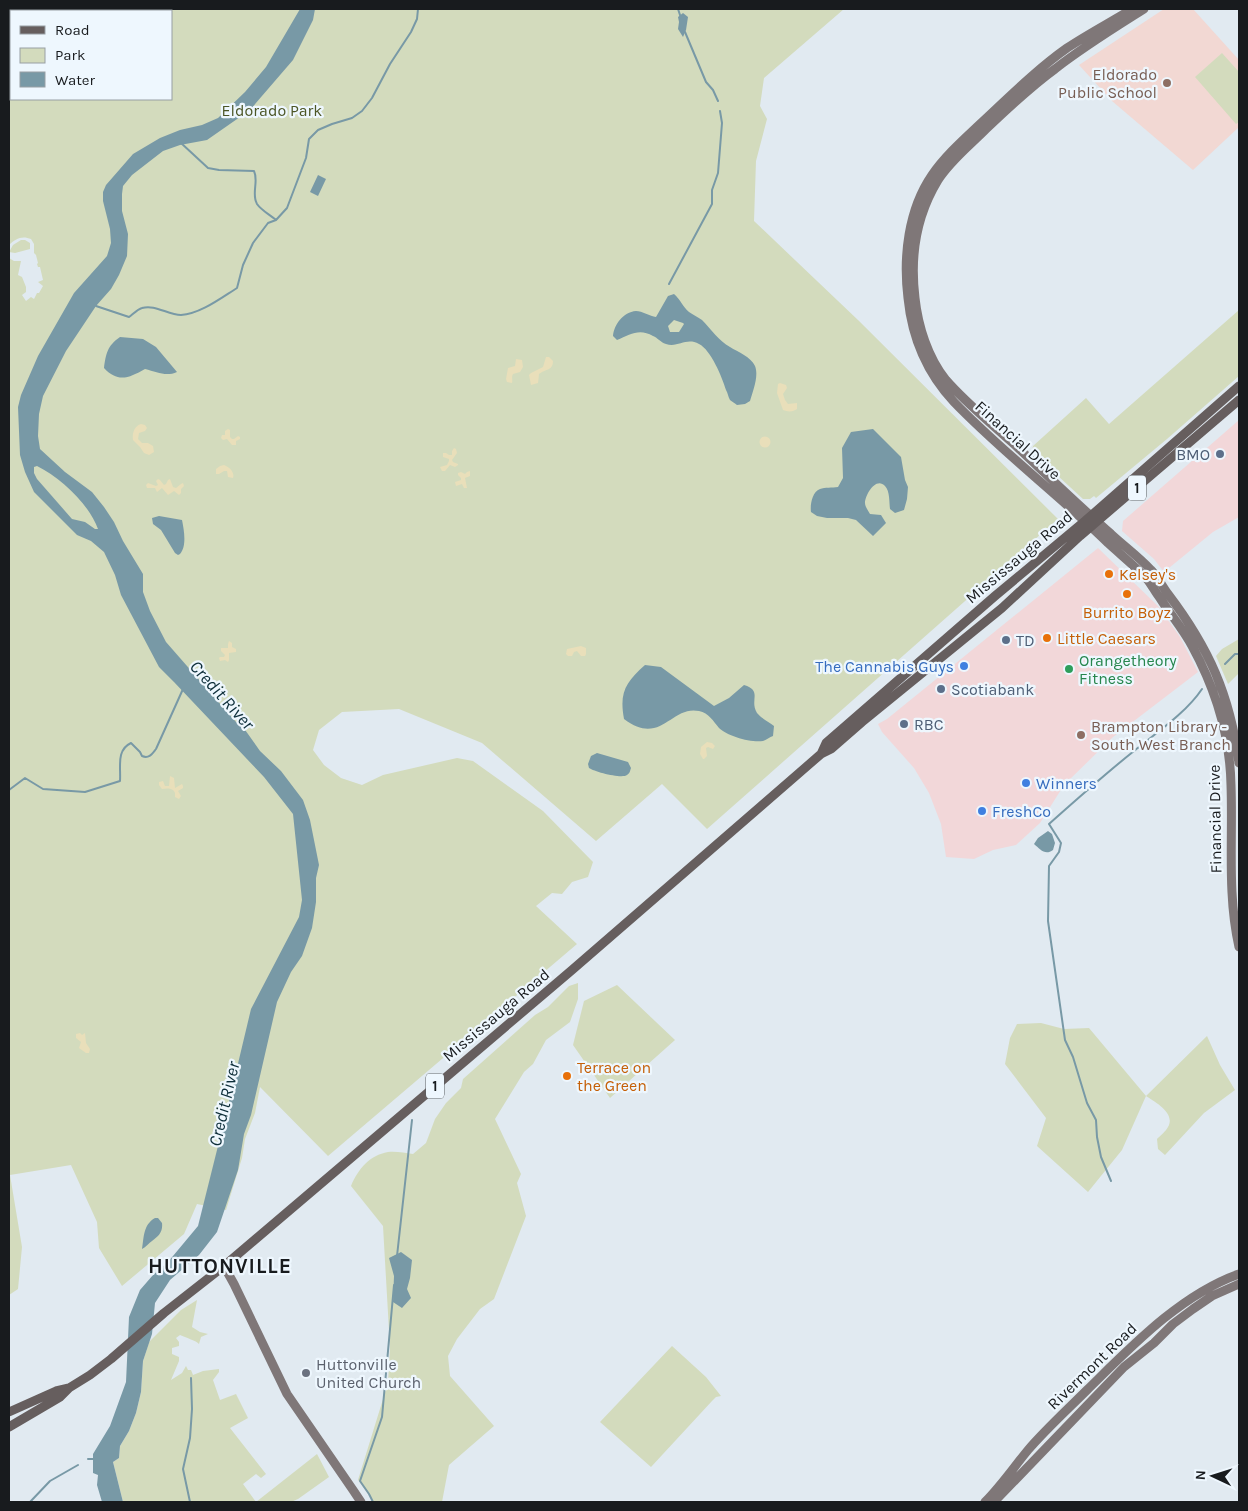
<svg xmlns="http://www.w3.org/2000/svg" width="1248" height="1511" viewBox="0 0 1248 1511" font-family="Karla,sans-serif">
<rect width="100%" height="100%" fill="#e1eaf1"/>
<path fill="#f2d7d9" d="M1239,420V517L1213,532L1164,572L1154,559L1122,531L1123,521Z
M1098,548L1158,606L1180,637L1198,672L1113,737L1064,785L1040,823L1016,845L993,850L974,859L946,857L941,824L929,793L914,768L882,732L878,724L887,719Z"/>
<path fill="#f2d8d3" d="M1164,9H1193L1239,60V127L1193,170L1112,101L1079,65Z"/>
<path fill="#d3dbbd" d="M23,9H844L764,78L760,106L767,119L756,161L754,221L858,320L1058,519L707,829L662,784L596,841L482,743L399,709L342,712L319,730L313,750L324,765L341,778L362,785L383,775L457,758L473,761L543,811L593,862L588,877L572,882L562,894L552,893L536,906L577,944L328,1156L260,1087L255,1113L245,1139L242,1158L226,1210L197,1204L184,1234L122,1286L99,1248L97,1222L71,1165L10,1175L22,1247L18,1289L9,1295V258L14,261H21L18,275L22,277L26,287V292L22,295L26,301L31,297L34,299L37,293H39L43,286L38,282L43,280L40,267H38L37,264L38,263L36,255L34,253V244L31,239C22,235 15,239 9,245V22L11,20V99H171V11H21Z
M1222,53L1239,72V122L1236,124L1195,77Z
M21,240H25L30,243V249L15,253L9,252L13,245Z
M1239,310V376L1167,439L1096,498L1094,496L1090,499H1083L1032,452L1033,446L1086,398L1109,424Z
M1239,639V673L1228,684L1216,656L1222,649Z
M578,983V999L570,1022L546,1040L533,1064L524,1072L495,1119L521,1174L517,1183L526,1216L494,1299L480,1309L457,1339L448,1356L450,1376L494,1426L449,1465L442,1502H374L358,1480L388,1383L390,1348L383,1226L351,1186C358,1169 370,1155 388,1152C396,1151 405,1153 413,1154L426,1143L435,1119L446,1103L461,1088L463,1079L535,1015L548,1007L569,986Z
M617,985L675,1040L610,1098L573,1045L584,1001Z
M1041,1023L1064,1029L1089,1028L1146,1096L1207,1036L1220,1065L1235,1090L1204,1113L1165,1155L1158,1149L1157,1139C1160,1136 1166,1131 1168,1127C1176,1113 1155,1102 1146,1096L1122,1150L1088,1192L1037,1146L1046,1118L1005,1064L1010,1038L1017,1024Z
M197,1300L192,1327L200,1332L208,1334L201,1337L199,1344C195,1340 186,1338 180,1335L176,1338L179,1342V1346L172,1348V1354L179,1357V1361L171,1380L182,1373L186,1366L188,1370H191L193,1375L203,1371L219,1369V1372L213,1380L220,1400L236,1394L248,1418L230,1428L266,1474L261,1478L256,1474L243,1484L256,1502L317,1454L329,1477L298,1499L291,1502H123L113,1462L119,1458L120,1446L129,1431L136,1413L141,1392L143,1361L149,1342L181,1310Z
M672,1346L706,1377L721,1396L716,1397L712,1401L651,1467L600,1422Z"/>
<path fill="#e9dfba" d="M546,357H549L553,361C553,371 545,369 539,374L538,383L531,385L529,375L531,373L543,367Z
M516,359L522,360L523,367L520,372L513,374C511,377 513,380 512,383L507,382L506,379L508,368L515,366Z
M780,383L786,385L787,388L783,394L785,400L788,404L797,403V409C793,412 788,412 783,410L777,393L778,384Z
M141,424L145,425L147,428L145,431L139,433L138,439L142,443H148L153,446L154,452L149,455L144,453L140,447L133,440C132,434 134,426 141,424Z
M228,429L230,430V437L232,439H234L238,436L240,437V439L236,441V445H232L227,439L223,440L221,438L222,435H225V431Z
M759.5 442a5.5 5.5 0 1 1 11 0a5.5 5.5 0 1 1-11 0Z
M454,448L456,449L457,453L452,460L453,462L458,464V465L455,467L450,465L445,471H442L440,467L447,465L449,461V459L443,457V453H446L449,455H452V451Z
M224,465C229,467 235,472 233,478L228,477L227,471H224L219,474H216V469L220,466Z
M470,471V476L465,478L467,488H464L462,484L456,486L455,482L461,480V478L458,475V473L461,472L465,474L467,472Z
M158,479L160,480L164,485L166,484L168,480L170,479L173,487L176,488L181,484L183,483L184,486L181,489V493L179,495L174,491L168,495L162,488L157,492L155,488H147L146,485L148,483L156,486L158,485L156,481Z
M229,641L232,643V647L236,649V652L229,653V660L228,662L225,660L220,661L219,658L220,657H224L225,655L221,651V648H228V644Z
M581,646L586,648V654L585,656H581L577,651L574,652L572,656H568L566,654L567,649Z
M707,742L712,743L715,746L713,749L708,747L706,748L707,756L704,759H703L700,754L701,747Z
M170,776L174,778L175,788L182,784L183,786V788L178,791L181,796L179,799L175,797V793C173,788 168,788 162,789L159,785V782L163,781L165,786H169Z
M80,1033L82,1035L85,1033L86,1043L90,1049L89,1053H86L79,1048L81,1042L76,1038V1034Z"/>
<path fill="#7899a6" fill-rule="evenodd" d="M300,9H315L313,20L293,60L250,110L207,140L180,145L163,151L132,175L123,186L122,194V211L128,234L127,256L119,275L111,289L96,306L66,351L43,396L39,414L38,436L40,449L65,472L92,492L104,507L114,522L123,541L143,574V592L150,611L166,642L236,722L243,727L260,751L281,771L303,800L310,820L319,865L316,878V902L312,928L302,956L291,972L277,1002L251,1115L244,1134L238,1170L217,1232L199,1255L170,1280L155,1303L152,1334L143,1361L141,1392L136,1413L129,1431L120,1446L119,1458L113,1462L123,1502H102L97,1485L98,1475L93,1473V1454L110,1426L126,1382L129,1317L140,1290L153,1275L168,1262L198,1226L226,1114L251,1009L299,917L302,900L293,814L264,777L174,682L159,667L121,595L115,575L104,552L91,541L77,535L34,492L25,472L20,455L18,407L21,395L38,356L74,293L107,256L111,243L110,229L103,201V192L106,185L133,154L160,138L180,130L202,125L218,118L245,92L266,67ZM37,466C61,478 89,504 98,529H95L85,522L72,519L37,479L34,473V467Z
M683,13L688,17L686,30L683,37L678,29L679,22L678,17Z
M318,175L326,179L318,196L310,192Z
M674,294C680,299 683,307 689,312C693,315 698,317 702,320C711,329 719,341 730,347C738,352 751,357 755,366C759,376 753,391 750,401L745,404L737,405C735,403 732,402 730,400C728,397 728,393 726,390C722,377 711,350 699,344C686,337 678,348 666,344C660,342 658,338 653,336C640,328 630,334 617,340L613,336C614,325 623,312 636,311C642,311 650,316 656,317L668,296ZM674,320L683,323L684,324L679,332H670L668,326Z
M120,337L143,339L156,347L177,372C166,377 157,372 145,369C129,378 118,383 104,368C106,354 107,346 120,337Z
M873,429L901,457L905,480L908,487L907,499L904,510L895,513L890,509C889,502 890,491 885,486C876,476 865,495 865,503C865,507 868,510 870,514L881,515L886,523L873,536L856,520L848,518H827L817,516L811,512C810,505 812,492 820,489C825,487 832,488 838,487L843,478L842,448L851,432Z
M159,516L182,520C184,530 187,546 180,554L178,555L175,553L161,530L153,524L152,518Z
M645,665L661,667L714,706L729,698L744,685C763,691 749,700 757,713C761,718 769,722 774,726L773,736C770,737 766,740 763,741C751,743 727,736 719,728C713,721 709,713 699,711C671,705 661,747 624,719C619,692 626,682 645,665Z
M597,753L628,762L631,768C630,771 630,773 627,775C622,779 595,772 589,768L588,764L591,756Z
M1048,831L1052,834L1055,843L1053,850C1045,856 1040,849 1034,844L1038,838Z
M155,1218H158L162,1223C163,1232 159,1236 152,1241C149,1243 146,1247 142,1249C144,1237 143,1225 155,1218Z
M401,1252L412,1260L410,1278L407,1289L411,1298L402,1308L393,1302L394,1276L389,1258Z"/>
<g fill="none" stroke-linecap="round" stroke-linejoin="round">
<path stroke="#7899a6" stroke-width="2" d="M678,9L681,18
M685,32L706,82L713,90L718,101
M181,143L208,168L219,170L254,171C259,181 251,194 257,204C261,210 270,215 276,220
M669,284L712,204V190L718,173L722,123L720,111
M96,306L129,317C133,314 138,309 142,308C155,304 168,315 181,315C200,314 221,298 237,288L243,265L253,243L268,223L276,220L287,208L306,158L309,139L318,130L332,124L352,118L362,111L372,98L390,64L411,32L417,19L418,9
M1225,664L1235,654H1239
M9,790L25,778L43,789L85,792L120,781C121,767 116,750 131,743L140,752L142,756C149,759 152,754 156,749L183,689
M1111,1181L1101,1157L1097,1137L1096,1120L1087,1103L1073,1057L1065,1040L1048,921L1049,866L1059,852L1061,843L1049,824C1077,799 1105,774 1134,751C1156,733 1186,713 1202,689
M397,1256L412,1120
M88,1459H93
M30,1502L50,1481L78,1465
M190,1502L183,1469L190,1438L192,1409L191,1378
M373,1502L369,1494L360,1481L382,1417L394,1285"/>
<path stroke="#7f7778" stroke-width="9" d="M1132,9C1111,22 1088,34 1067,48C1036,70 1008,98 980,124C963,140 945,156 932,175C908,210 903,257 908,298C912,338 926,372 954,402C1002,452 1059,495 1108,543C1121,555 1135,566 1147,579C1152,585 1155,592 1160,598C1170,614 1183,629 1192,646C1215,688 1230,736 1231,785C1233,839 1227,894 1239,947
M1144,9C1114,28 1083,47 1055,69C1030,87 1007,109 985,130C969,146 950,161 938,180C916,216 910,257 915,298C918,326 928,358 946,380C966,403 991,423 1014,444C1046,474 1078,505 1111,534C1124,546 1139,557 1151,570C1158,577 1162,586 1168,594C1209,648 1230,695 1239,763
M224,1266L234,1284L287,1394L353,1490L361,1502
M985,1502C1001,1486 1014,1467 1028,1450C1046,1429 1067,1410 1087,1390C1131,1347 1180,1295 1239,1274
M994,1502L1124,1367L1154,1343L1173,1324L1193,1309L1212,1296L1239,1284"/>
<path stroke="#665e5e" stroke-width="9" d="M821,754L826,743L995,596L1085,521L1239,386
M9,1412L56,1391L69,1388L90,1375L111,1359L164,1313L224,1266L572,970L821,754L831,749L862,722L1002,608L1080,536L1239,400
M9,1427L60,1397L69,1388"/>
</g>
<g fill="#8d6e63" stroke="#eef7fe" stroke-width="2">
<circle cx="1167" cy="83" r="5"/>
<circle cx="1081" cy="735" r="5"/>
</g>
<g fill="#5c6f8a" stroke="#eef7fe" stroke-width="2">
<circle cx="1220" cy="454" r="5"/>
<circle cx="1006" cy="640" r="5"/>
<circle cx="941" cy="689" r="5"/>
<circle cx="904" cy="724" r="5"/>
</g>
<g fill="#e8710a" stroke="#eef7fe" stroke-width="2">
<circle cx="1109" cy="574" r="5"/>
<circle cx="1127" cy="594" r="5"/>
<circle cx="1047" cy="638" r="5"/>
<circle cx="567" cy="1076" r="5"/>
</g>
<g fill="#3f7fe0" stroke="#eef7fe" stroke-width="2">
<circle cx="964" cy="666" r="5"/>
<circle cx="1026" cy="783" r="5"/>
<circle cx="982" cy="811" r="5"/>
</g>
<circle fill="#2e9e5b" stroke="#eef7fe" stroke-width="2" cx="1069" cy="669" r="5"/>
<circle fill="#6b7280" stroke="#eef7fe" stroke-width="2" cx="306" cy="1373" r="5"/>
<g text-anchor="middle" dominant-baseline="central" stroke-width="4.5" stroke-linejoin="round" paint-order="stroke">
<g fill="#eef7fe" stroke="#585d61" stroke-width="1">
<rect x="1128" y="475.5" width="18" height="25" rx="4"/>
<rect x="426" y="1073.5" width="18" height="25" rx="4"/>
</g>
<g font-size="15" font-weight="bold" fill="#181b1e">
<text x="1137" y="488">1</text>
<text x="435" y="1086">1</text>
</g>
<g font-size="16" fill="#785e54" stroke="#eef7fe" text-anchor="end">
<text x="1157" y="74">Eldorado<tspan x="1157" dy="18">Public School</tspan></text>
<text x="1091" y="726" text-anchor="start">Brampton Library -<tspan x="1091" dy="18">South West Branch</tspan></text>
</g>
<g font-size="16" fill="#4c5626" stroke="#eef7fe">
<text x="272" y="110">Eldorado Park</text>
</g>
<g font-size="16" fill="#181b1e" stroke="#eef7fe">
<text transform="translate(1018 440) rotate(42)">Financial Drive</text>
<text transform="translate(1019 557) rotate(-40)">Mississauga Road</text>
<text transform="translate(1215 819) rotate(-91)">Financial Drive</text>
<text transform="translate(496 1015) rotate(-40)">Mississauga Road</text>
<text transform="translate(1092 1366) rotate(-44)">Rivermont Road</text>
</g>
<g font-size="16" fill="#4e5e75" stroke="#eef7fe" text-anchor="start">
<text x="1210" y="454" text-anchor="end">BMO</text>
<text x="1016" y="640">TD</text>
<text x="951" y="689">Scotiabank</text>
<text x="914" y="724">RBC</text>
</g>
<g font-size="16" fill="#c56008" stroke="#eef7fe" text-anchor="start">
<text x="1119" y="574">Kelsey's</text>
<text x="1127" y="612" text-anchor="middle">Burrito Boyz</text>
<text x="1057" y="638">Little Caesars</text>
<text x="577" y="1067">Terrace on<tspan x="577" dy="18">the Green</tspan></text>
</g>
<g font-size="16" fill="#27864d" stroke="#eef7fe" text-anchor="start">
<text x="1079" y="660">Orangetheory<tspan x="1079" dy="18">Fitness</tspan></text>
</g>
<g font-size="16" fill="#366cbe" stroke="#eef7fe" text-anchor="start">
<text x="954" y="666" text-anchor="end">The Cannabis Guys</text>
<text x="1036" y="783">Winners</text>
<text x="992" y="811">FreshCo</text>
</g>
<g font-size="16" fill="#5b616d" stroke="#eef7fe" text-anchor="start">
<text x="316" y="1364">Huttonville<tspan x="316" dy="18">United Church</tspan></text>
</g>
<g font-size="18" font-style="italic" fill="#0d2e39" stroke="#eef7fe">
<text transform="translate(222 695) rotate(48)">Credit River</text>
<text transform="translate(224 1104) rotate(-77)">Credit River</text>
</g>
<g font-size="21" font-weight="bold" letter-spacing="1" fill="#181b1e" stroke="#eef7fe">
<text x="220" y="1266">HUTTONVILLE</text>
</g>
</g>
<rect width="1248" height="1511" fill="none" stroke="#181b1e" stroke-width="20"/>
<rect x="10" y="10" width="162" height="90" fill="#eef7fe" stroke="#989fa4"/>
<rect x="20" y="26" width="25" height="8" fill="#665e5e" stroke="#989fa4"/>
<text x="55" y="35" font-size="15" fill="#181b1e">Road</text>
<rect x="20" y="48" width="25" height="15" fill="#d3dbbd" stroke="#989fa4"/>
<text x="55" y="60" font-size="15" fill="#181b1e">Park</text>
<rect x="20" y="72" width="25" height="15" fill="#7899a6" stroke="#989fa4"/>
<text x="55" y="85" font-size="15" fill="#181b1e">Water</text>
<g transform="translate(1213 1476) rotate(274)" stroke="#eef7fe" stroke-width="4" paint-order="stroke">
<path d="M0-4L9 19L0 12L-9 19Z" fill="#181b1e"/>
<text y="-8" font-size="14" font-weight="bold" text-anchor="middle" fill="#181b1e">N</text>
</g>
</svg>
